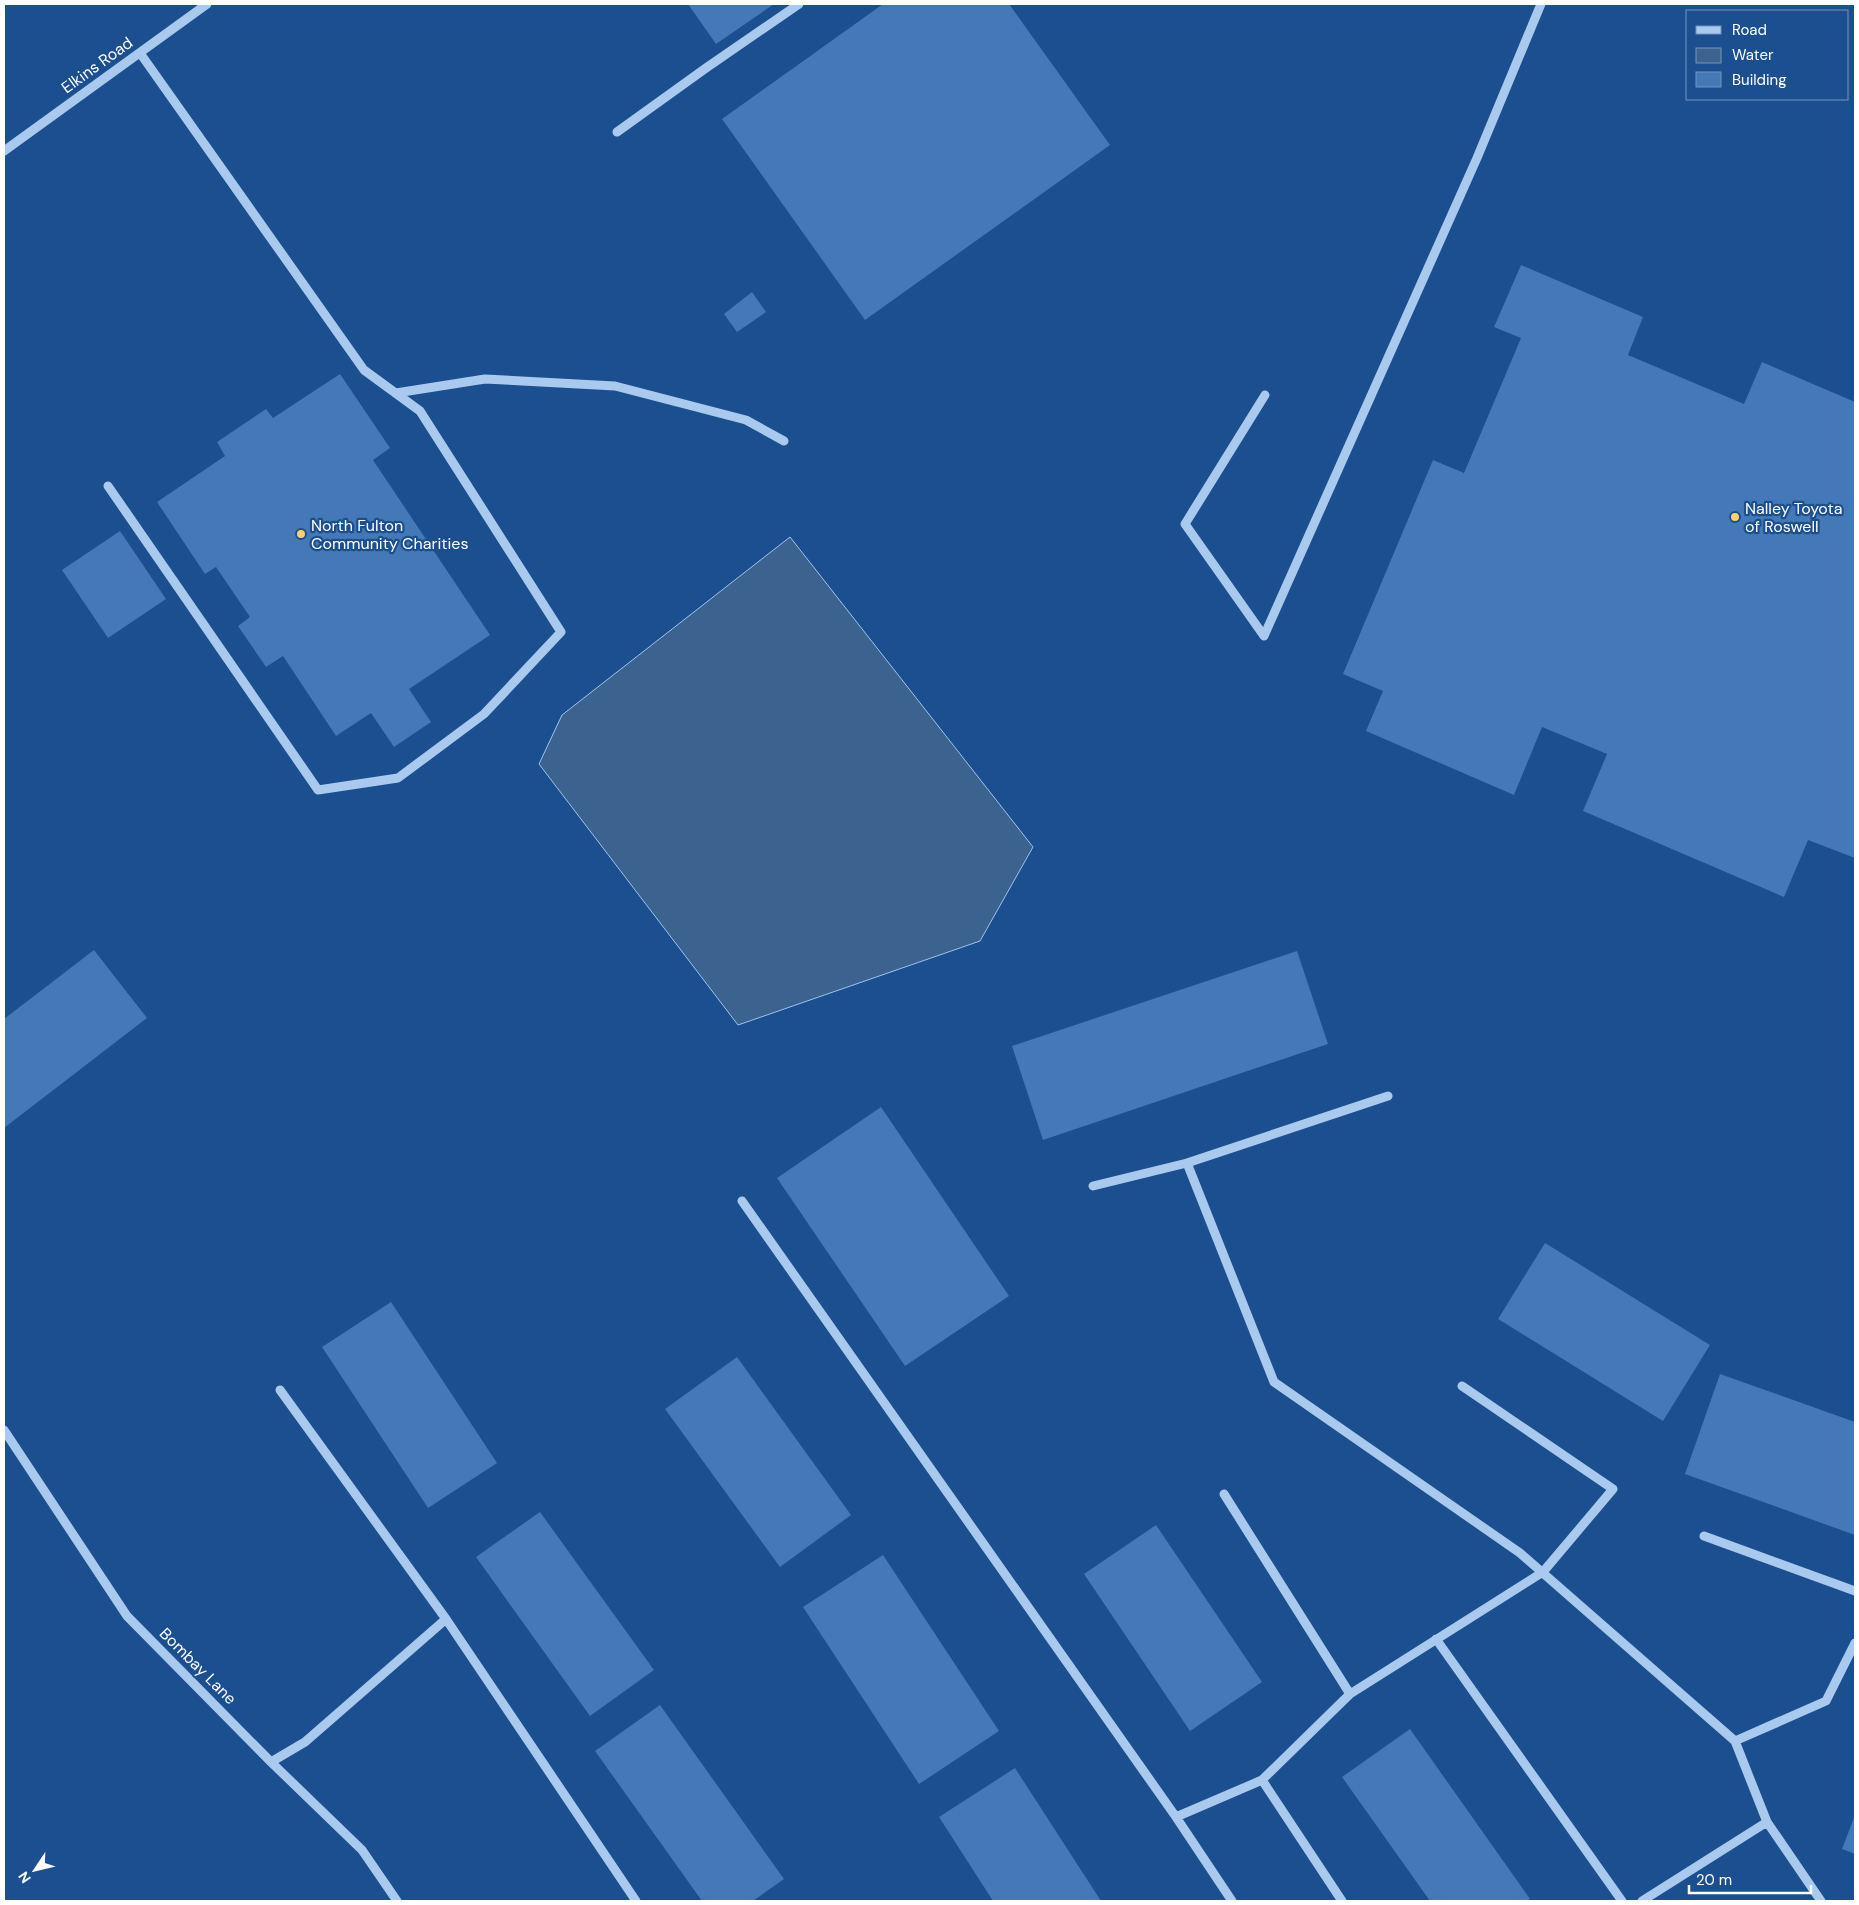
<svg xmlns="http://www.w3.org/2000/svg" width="1859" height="1905" viewBox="0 0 1859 1905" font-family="'DM Sans',sans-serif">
<rect width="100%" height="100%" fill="#1b4f8f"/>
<path fill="#3c6290" stroke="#9cc4f0" d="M790,537L1033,847L980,941L738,1025L539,764L562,715Z"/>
<path fill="#4478b7" d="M688,4H774L716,44Z
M883,4H1009L1110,145L865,320L722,119Z
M1521,265L1643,317L1628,355L1744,404L1762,362L1855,402V858L1808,840L1784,897L1583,811L1607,754L1542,727L1514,795L1366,731L1383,691L1343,674L1433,460L1464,473L1521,338L1494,327Z
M752,292L766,312L737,332L724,314Z
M340,374L390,448L373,460L490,635L409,689L431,722L394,747L371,713L336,736L283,656L266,667L238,626L250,617L216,567L205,574L157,502L225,456L217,442L266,409L273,418Z
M120,531L166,599L108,638L62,570Z
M94,950L147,1018L4,1128V1019Z
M1297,951L1328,1044L1043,1140L1012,1046Z
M881,1107L1009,1296L905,1366L777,1178Z
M1545,1243L1710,1345L1663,1421L1498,1319Z
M391,1302L497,1463L428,1508L322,1347Z
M737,1357L851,1515L780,1567L665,1409Z
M1720,1374L1855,1422V1535L1685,1474Z
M540,1512L654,1670L590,1716L476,1557Z
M1156,1525L1262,1682L1190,1731L1084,1574Z
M883,1555L999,1731L919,1784L803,1607Z
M660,1705L784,1879L753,1901H702L595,1751Z
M1410,1729L1530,1899L1526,1901H1430L1342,1777Z
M1015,1768L1101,1901H993L939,1817Z
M1855,1815V1854L1842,1849Z"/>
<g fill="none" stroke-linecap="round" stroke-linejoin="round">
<path stroke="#a9c9ee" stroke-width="9" d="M617,132L706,68L799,4
M4,151L207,4
M396,393L485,379L615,386L746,420L784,441
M1265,395L1185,524L1264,636L1477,158L1541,4
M108,486L318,790L398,778L484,714L561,632L420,411L364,370L140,53
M1187,1163L1274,1382L1520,1553L1735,1741L1767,1822L1821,1901
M1093,1186L1187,1163L1388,1096
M742,1201L1176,1817L1232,1901
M4,1430L127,1616L271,1762L362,1850L397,1901
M1224,1494L1350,1694
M1704,1536L1855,1591
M446,1619L636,1901
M1436,1639L1622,1901
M1735,1741L1826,1701L1855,1643
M271,1762L305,1742L446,1619L280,1390
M1262,1780L1342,1901
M1176,1817L1262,1780L1350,1694L1543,1572L1613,1489L1462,1386
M1642,1901L1767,1822"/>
</g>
<g fill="#ffd166" stroke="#1b4f8f" stroke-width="2">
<circle cx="1735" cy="517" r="5"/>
<circle cx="301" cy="534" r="5"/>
</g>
<g text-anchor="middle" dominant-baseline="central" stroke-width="4.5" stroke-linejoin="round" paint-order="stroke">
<g font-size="16" fill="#fff" stroke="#1b4f8f">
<text transform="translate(97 65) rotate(-36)">Elkins Road</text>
<text transform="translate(198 1666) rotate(45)">Bombay Lane</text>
</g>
<g font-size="16" fill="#fff" stroke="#1b4f8f" text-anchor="start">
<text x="1745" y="508">Nalley Toyota<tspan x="1745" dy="18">of Roswell</tspan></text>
<text x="311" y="525">North Fulton<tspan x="311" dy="18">Community Charities</tspan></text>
</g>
</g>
<rect width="1859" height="1905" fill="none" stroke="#ffffff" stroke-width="10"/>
<rect x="1686" y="10" width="162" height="90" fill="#1b4f8f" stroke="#7695bc"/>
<rect x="1696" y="26" width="25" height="8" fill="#a9c9ee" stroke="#7695bc"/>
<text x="1732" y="35" font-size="15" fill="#ffffff">Road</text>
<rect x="1696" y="48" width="25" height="15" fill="#3c6290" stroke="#7695bc"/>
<text x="1732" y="60" font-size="15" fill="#ffffff">Water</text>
<rect x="1696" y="72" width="25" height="15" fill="#4478b7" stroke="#7695bc"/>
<text x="1732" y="85" font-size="15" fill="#ffffff">Building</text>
<g transform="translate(35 1870) rotate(235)" stroke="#1b4f8f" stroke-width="4" paint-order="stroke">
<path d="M0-4L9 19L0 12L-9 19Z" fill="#ffffff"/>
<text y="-8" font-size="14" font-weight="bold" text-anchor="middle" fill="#ffffff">N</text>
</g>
<path d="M1689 1885v8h122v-8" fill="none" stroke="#ffffff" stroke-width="2.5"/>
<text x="1696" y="1885" font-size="15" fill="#ffffff" stroke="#1b4f8f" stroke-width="4" paint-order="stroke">20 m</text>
</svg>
